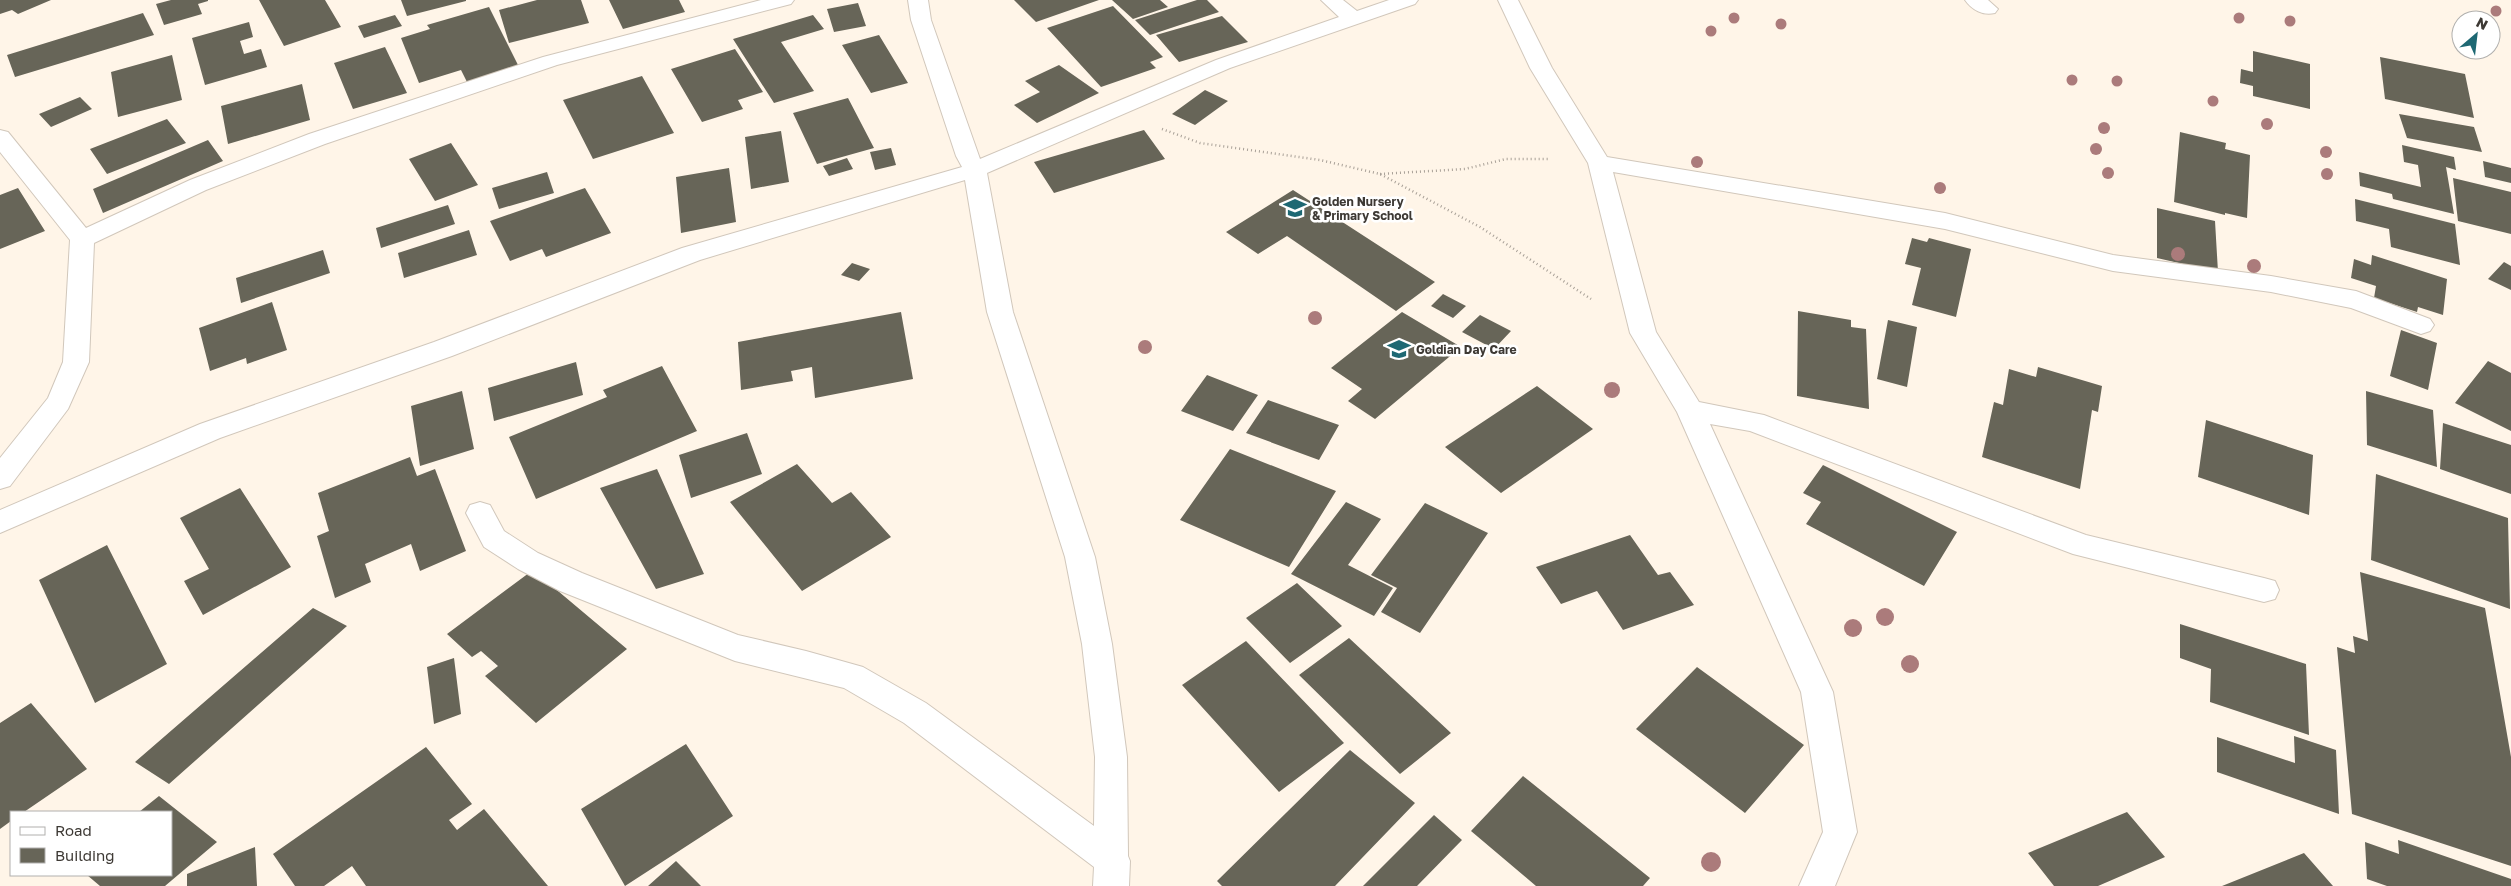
<svg xmlns="http://www.w3.org/2000/svg" width="2511" height="886" viewBox="0 0 2511 886" font-family="'Golos Text',sans-serif">
<rect width="100%" height="100%" fill="#fff5e8"/>
<path fill="#676558" d="M0,0H51L18,14L12,10L0,14Z
M171,0H208V1L198,4L202,14L164,25L156,4Z
M259,0H325L341,27L284,46Z
M401,0H466V1L407,16Z
M537,0H581L589,23L509,43L499,10Z
M609,0H679L685,12L623,29Z
M1014,0H1099L1036,22Z
M1112,0H1160L1168,7L1133,19Z
M1197,0H1207L1219,12L1150,35L1135,20Z
M858,3L866,26L834,32L827,9Z
M1113,6L1163,57L1150,62L1156,68L1101,87L1047,28Z
M489,7L521,71L469,86L461,70L419,83L401,38L430,29L427,25Z
M143,13L154,35L15,77L7,55Z
M395,15L402,26L364,38L358,26Z
M813,15L824,29L781,42L814,91L774,103L733,39Z
M1222,16L1248,42L1179,62L1156,35Z
M249,22L253,37L240,41L244,54L261,49L267,67L205,85L192,38Z
M879,35L908,83L871,93L842,45Z
M385,47L407,93L353,109L334,63Z
M735,49L763,92L738,100L743,109L702,122L671,69Z
M2253,51L2310,64V109L2253,96V86L2240,83L2241,69L2253,72Z
M172,55L182,100L118,117L111,72Z
M2380,57L2465,74L2474,118L2385,99Z
M1059,65L1099,93L1037,123L1014,105L1040,92L1025,81Z
M642,76L674,133L593,159L563,100Z
M302,84L310,120L228,144L221,106Z
M1205,90L1228,101L1195,125L1172,114Z
M80,97L92,109L51,127L39,114Z
M848,98L874,148L817,164L793,113Z
M2399,114L2474,127L2482,152L2407,138Z
M167,119L186,143L107,174L90,149Z
M1144,130L1165,159L1054,193L1034,162Z
M781,131L789,182L751,189L745,137Z
M2180,132L2226,143L2225,149L2250,155L2247,218L2225,213V215L2174,202Z
M208,140L223,161L103,213L93,189Z
M451,143L478,185L435,201L409,159Z
M2402,145L2454,157L2456,170L2446,167L2454,214L2393,199L2392,194L2360,186L2359,172L2421,187L2418,165L2404,162Z
M891,148L896,165L875,170L870,152Z
M847,158L853,169L829,176L823,166Z
M2483,161L2511,168V183L2485,177Z
M729,168L736,222L681,233L676,177Z
M547,172L554,193L499,209L492,188Z
M2453,178L2511,192V234L2458,221Z
M18,188L45,231L0,249V195Z
M585,188L611,233L546,257L542,249L510,261L490,221Z
M1293,190L1435,282L1396,311L1287,236L1258,254L1226,232Z
M2355,199L2455,224L2460,265L2391,247L2389,229L2356,221Z
M448,205L455,224L381,248L376,228Z
M2157,208L2215,221L2218,272L2157,258Z
M469,230L477,255L404,278L398,253Z
M1912,238L1927,242L1929,238L1971,249L1956,317L1912,305L1921,268L1905,264Z
M323,250L330,273L241,303L236,278Z
M2372,255L2447,279L2443,315L2418,307L2417,312L2374,298L2376,286L2351,278L2354,259L2371,265Z
M2504,262L2511,266V290L2488,279Z
M852,263L870,269L859,281L841,275Z
M1443,294L1466,306L1453,318L1431,306Z
M272,302L287,350L247,364L246,358L210,371L199,328Z
M1798,311L1851,320V327L1866,329L1869,409L1797,396Z
M901,312L913,379L815,398L812,367L791,371L793,381L741,390L738,342Z
M1402,312L1461,347L1375,419L1348,401L1362,389L1331,368Z
M1480,315L1511,331L1494,349L1462,332Z
M1888,320L1917,327L1907,387L1877,379Z
M2401,330L2437,343L2428,390L2390,376Z
M2488,361L2511,373V431L2455,403Z
M576,362L583,395L494,421L488,388Z
M662,366L697,431L536,499L509,437L607,397L603,390Z
M2038,367L2102,386L2098,412L2092,410L2080,489L1982,457L1994,402L2003,405L2009,369L2036,377Z
M1207,375L1258,395L1233,431L1181,411Z
M1537,386L1593,429L1501,493L1445,447Z
M462,391L474,449L420,466L411,406Z
M2366,391L2433,410L2437,467L2367,445Z
M1268,400L1339,425L1319,460L1246,433Z
M2206,420L2313,455L2309,515L2198,477Z
M2443,423L2511,445V494L2440,469Z
M747,433L762,474L691,498L679,455Z
M1230,449L1336,491L1289,567L1180,520Z
M410,457L417,476L435,469L466,551L420,571L411,544L365,564L371,582L335,598L317,536L329,531L318,493Z
M797,464L832,503L851,492L891,537L802,591L730,502Z
M1823,465L1957,532L1924,586L1806,524L1821,502L1803,493Z
M657,469L704,574L656,589L600,488Z
M2376,474L2508,518L2510,609L2371,560Z
M240,488L291,567L203,615L184,581L209,569L180,518Z
M1346,502L1381,519L1348,565L1393,588L1374,616L1291,574Z
M1425,503L1488,533L1420,633L1381,612L1397,588L1371,575Z
M1630,535L1658,575L1670,572L1694,605L1623,630L1597,591L1561,604L1536,567Z
M107,545L167,664L95,703L39,580Z
M533,570L627,649L536,723L485,676L498,666L481,651L472,657L447,634Z
M2360,572L2485,608L2511,757V866L2352,814L2337,647L2355,653L2353,636L2368,641Z
M1297,583L1342,626L1290,663L1246,618Z
M313,608L347,626L169,784L135,762Z
M2180,624L2306,664L2309,735L2210,702L2211,669L2180,658Z
M1349,638L1451,733L1400,774L1299,675Z
M1246,641L1344,743L1279,792L1182,685Z
M454,658L461,714L434,724L427,667Z
M1697,667L1804,745L1745,813L1636,729Z
M31,703L87,769L24,812H11V821L0,829V723Z
M2294,736L2336,750L2339,814L2217,772V737L2295,763Z
M686,744L733,816L625,886L581,809Z
M426,747L472,804L449,820L457,830L484,809L548,886H366L352,866L324,886H295L273,854Z
M1350,750L1415,803L1335,886H1222L1217,881Z
M1523,776L1650,878L1643,886H1536L1471,831Z
M159,796L217,842L165,886H100L87,875H171V812H139Z
M2127,812L2165,857L2098,886H2054L2028,853Z
M1434,815L1462,840L1417,886H1363Z
M2398,840L2511,879V886H2387L2367,879L2365,842L2399,854Z
M255,847L257,886H187V874Z
M2304,853L2333,886H2222Z
M676,861L701,886H648Z"/>
<g fill="none" stroke-linecap="round" stroke-linejoin="round">
<defs>
<path id="street" d="M761,0H794L791,4L557,65L325,144L206,190L94,243L89,362L68,409L10,486L0,489V458L48,398L63,362L70,240L0,152V130L8,132L86,228L190,180L309,134L543,57Z
M908,0H928L931,20L980,159L1216,60L1339,17L1321,0H1343L1357,11L1389,0H1418L1415,4L1230,68L987,173L1013,312L1095,557L1112,644L1127,757L1128,856L1130,861L1129,886H1093L1094,867L904,723L844,688L735,661L560,591L518,569L484,547L466,513L470,505L480,502L490,505L504,531L538,553L582,573L738,635L806,651L863,667L926,703L1094,826L1095,757L1082,644L1065,557L987,312L965,180L700,260L452,356L220,438L0,533V510L200,424L434,342L682,248L962,167L956,156L911,20Z
M1498,0H1518L1552,68L1607,157L1945,213L2113,255L2271,276L2356,291L2430,319L2434,325L2430,331L2421,334L2351,308L2271,292L2113,271L1945,229L1613,172L1656,332L1699,402L1764,415L2086,535L2264,578L2275,581L2279,590L2275,599L2264,602L2073,554L1750,431L1710,424L1833,692L1857,832L1835,886H1799L1823,832L1801,692L1677,412L1630,333L1588,163L1530,68Z
M1965,0H1988L1998,9L1995,13C1983,16 1972,10 1965,0Z"/>
</defs>
<use href="#street" stroke="#d1c7bb" stroke-width="2"/>
<path stroke="#a8a097" stroke-width="2.5" stroke-dasharray="1 3" stroke-linecap="butt" d="M1162,129L1200,143L1320,160L1380,174L1480,227L1591,299
M1380,174L1465,169L1506,159H1550"/>
<use href="#street" fill="#fff" fill-rule="evenodd"/>
</g>
<g fill="#ab7b7b">
<circle cx="2496" cy="11" r="5.5"/>
<circle cx="1734" cy="18" r="5.5"/>
<circle cx="2239" cy="18" r="5.5"/>
<circle cx="2290" cy="21" r="5.5"/>
<circle cx="1781" cy="24" r="5.5"/>
<circle cx="1711" cy="31" r="5.5"/>
<circle cx="2072" cy="80" r="5.5"/>
<circle cx="2117" cy="81" r="5.5"/>
<circle cx="2213" cy="101" r="5.5"/>
<circle cx="2267" cy="124" r="6"/>
<circle cx="2104" cy="128" r="6"/>
<circle cx="2096" cy="149" r="6"/>
<circle cx="2326" cy="152" r="6"/>
<circle cx="1697" cy="162" r="6"/>
<circle cx="2108" cy="173" r="6"/>
<circle cx="2327" cy="174" r="6"/>
<circle cx="1940" cy="188" r="6"/>
<circle cx="2178" cy="254" r="7"/>
<circle cx="2254" cy="266" r="7"/>
<circle cx="1315" cy="318" r="7"/>
<circle cx="1145" cy="347" r="7"/>
<circle cx="1612" cy="390" r="8"/>
<circle cx="1885" cy="617" r="9"/>
<circle cx="1853" cy="628" r="9"/>
<circle cx="1910" cy="664" r="9"/>
<circle cx="1711" cy="862" r="10"/>
</g>
<defs>
<symbol id="school-bare" viewBox="-9 -9 18 18"><path d="M0-5L7-2L0 1L-7-2ZM-4 1L0 2.5L4 1V4Q0 6-4 4Z" fill="#1e6873" stroke="#fff" stroke-width="2.5" paint-order="stroke"/></symbol>
</defs>
<g fill-rule="evenodd">
<use href="#school-bare" x="1279" y="192" width="32" height="32"/>
<use href="#school-bare" x="1383" y="333" width="32" height="32"/>
</g>
<g text-anchor="middle" dominant-baseline="central" stroke-width="5" stroke-linejoin="round" paint-order="stroke">
<g font-size="12" font-weight="bold" fill="#3d3934" stroke="#fff" text-anchor="start">
<text x="1312" y="201">Golden Nursery<tspan x="1312" dy="14">&amp; Primary School</tspan></text>
<text x="1416" y="349">Goldian Day Care</text>
</g>
</g>
<rect x="10" y="811" width="162" height="65" fill="#ffffff" stroke="#b1b0ae"/>
<rect x="20" y="827" width="25" height="8" fill="#ffffff" stroke="#b1b0ae"/>
<text x="55" y="836" font-size="15" fill="#3d3934">Road</text>
<rect x="20" y="848" width="25" height="15" fill="#676558" stroke="#b1b0ae"/>
<text x="55" y="861" font-size="15" fill="#3d3934">Building</text>
<g transform="translate(2476 35) rotate(28)"><circle r="24" fill="#ffffff" stroke="#b1b0ae"/>
<path d="M0-4L9 19L0 12L-9 19Z" fill="#1e6873"/>
<text y="-8" font-size="14" font-weight="bold" text-anchor="middle" fill="#3d3934">N</text>
</g>
</svg>
